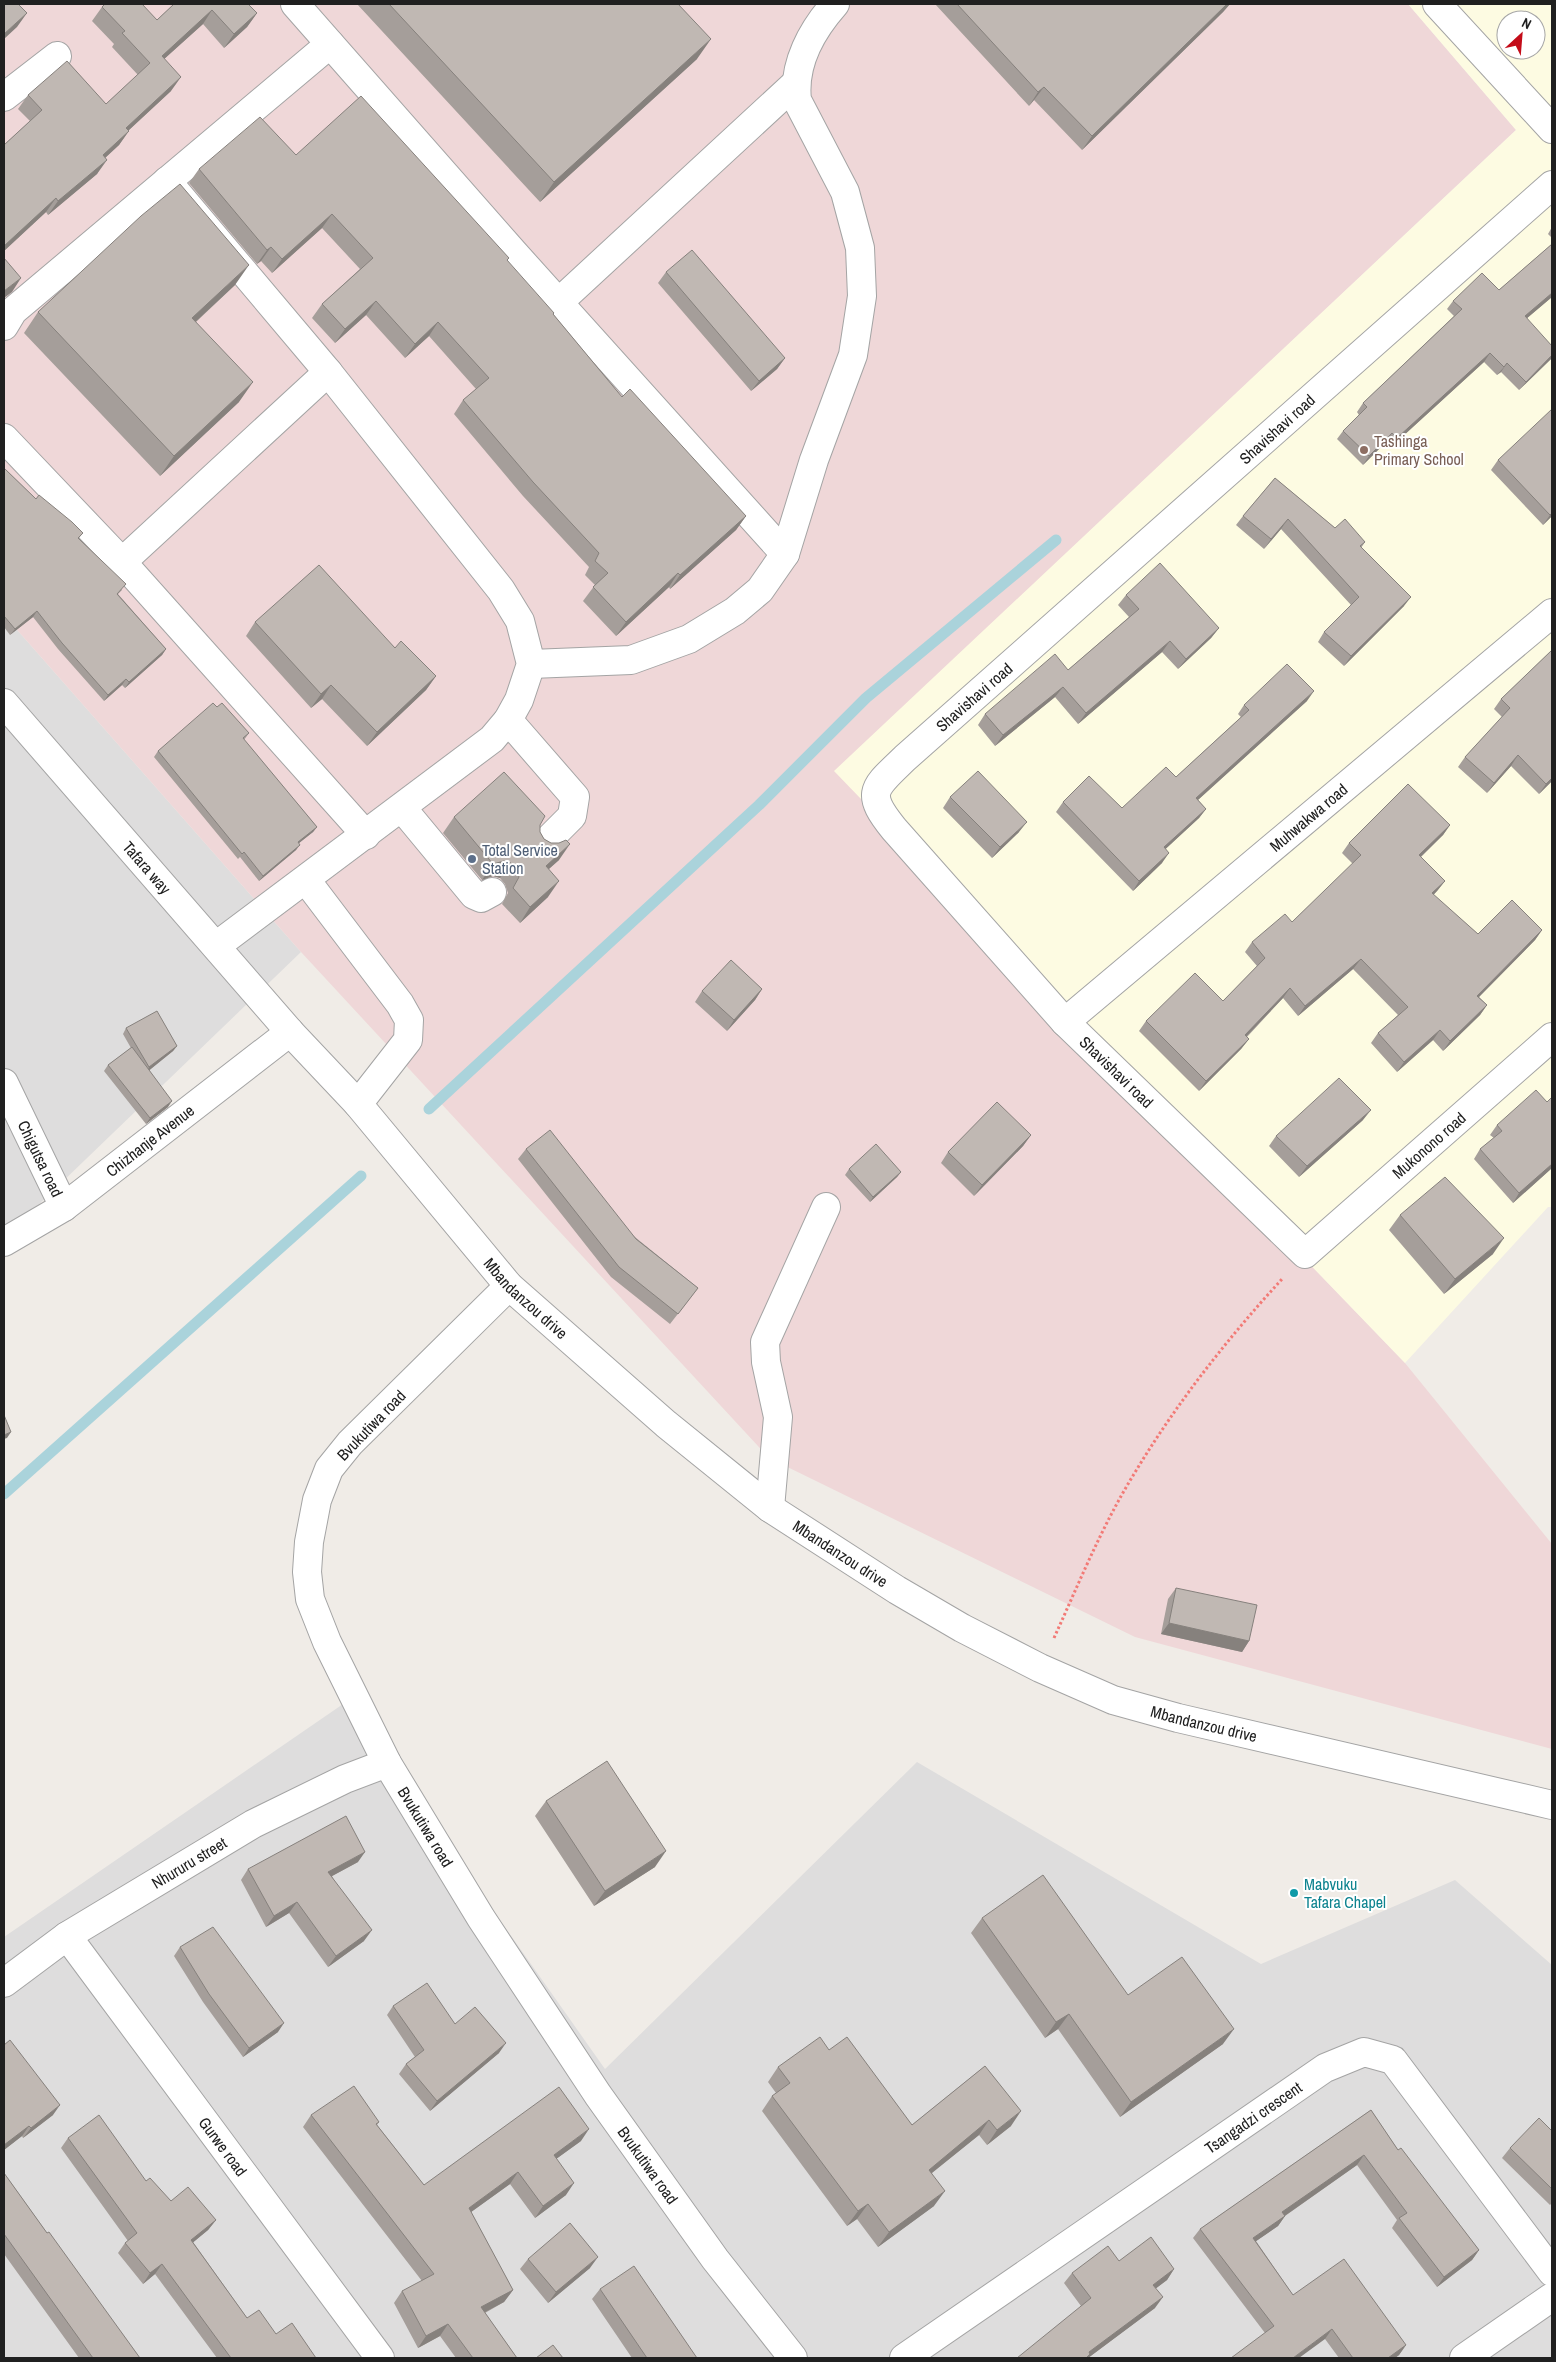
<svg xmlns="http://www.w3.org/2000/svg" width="1556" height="2362" viewBox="0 0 1556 2362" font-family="'Archivo Narrow',sans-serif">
<rect width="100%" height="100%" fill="#f0ece7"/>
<path fill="#dedddd" d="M4,615L301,952L4,1238Z
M346,1702L605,2069L917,1762L1261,1964L1455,1880L1552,1965V2358H4V1937Z"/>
<path fill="#efd7d8" d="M4,4H1408L1516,130L835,771L1405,1363L1552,1544V1749L1135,1637L769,1458L301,952L4,615Z"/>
<path fill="#fdfbe2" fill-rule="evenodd" d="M1408,4H1552V1207H1548L1405,1363L834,771L1516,130ZM1506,20H1536V50H1506Z"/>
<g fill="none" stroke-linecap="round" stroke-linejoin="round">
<path stroke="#aad3db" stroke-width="11" d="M429,1109L759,805L866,698L1056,540
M4,1494L361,1176"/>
<defs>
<g id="minor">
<path d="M295,4L514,253L785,554"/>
<path d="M1437,4L1552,129"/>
<path d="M4,97L57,56"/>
<path d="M167,181L328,372L501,590L520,621L531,664L519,700L508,720L492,739L216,946"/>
<path id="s1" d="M1552,185L905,758C874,788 864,792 894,829L1065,1022L1305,1254L1552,1037"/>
<path d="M559,302L795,84"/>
<path d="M4,326L13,311L330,44"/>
<path d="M4,438L122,562L366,835"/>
<path d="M122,562L328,372"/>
<path d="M531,664L631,660L689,639L735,611L760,590L785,554L814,460L853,355L862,296L860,248L845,192L797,100C793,64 812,30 835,4"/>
<path id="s2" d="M4,703L290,1032L358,1104L509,1286L666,1424L770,1508L897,1590L962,1628L1040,1668L1113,1700L1178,1718L1552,1805"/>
<path d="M508,720L575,797L572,816L544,844"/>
<path d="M402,808L474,895L481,898L492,892"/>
<path d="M306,880L400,1004L409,1020L408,1040L358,1104"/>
<path id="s3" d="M1065,1022L1552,613"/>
<path id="s4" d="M4,1083L64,1207"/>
<path id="s5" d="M4,1242L64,1207L290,1032"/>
<path id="s6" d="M509,1286L350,1443L329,1469L317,1500L309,1542L307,1572L310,1599L327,1642L387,1763L481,1918L598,2095L715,2259L793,2358"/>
<path d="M770,1508L778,1417L766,1362L765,1342L826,1207"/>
<path id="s7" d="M67,1936L380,2358"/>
<path id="s8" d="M4,1983L67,1936L253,1824L345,1779L387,1763"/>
<path id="s9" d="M904,2358L1325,2068L1364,2052L1393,2060L1552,2272"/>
<path d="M1464,2358L1552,2297"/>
</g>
</defs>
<use href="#minor" stroke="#a4a4a4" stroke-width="30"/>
<path stroke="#f27a76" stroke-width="3" stroke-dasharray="2.5 2.5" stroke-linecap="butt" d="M1054,1638C1079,1583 1102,1526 1134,1474C1176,1404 1227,1339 1283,1278"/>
<use href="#minor" stroke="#fff" stroke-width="28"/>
</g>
<path fill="#a59e9a" d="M174,4L257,13L247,27L224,48L203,24L164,59L171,91L129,130L119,145L105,158L97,174L48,215L46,212L4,251V145L30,121L18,109L28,95L106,104L138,75L112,47L114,44L92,21L102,7L157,20Z
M357,4H678L697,59L540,202Z
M935,4H1230L1223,12L1082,150L1034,100L1029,106Z
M296,155L507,261L553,314L622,397L746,516L736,530L670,589L669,587L616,636L583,601L595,585L585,575L589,567L523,496L454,414L463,400L476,389L429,336L405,358L366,315L335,343L312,318L322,304L360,269L322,228L272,273L261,261L257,264L189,183L199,169Z
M1552,227V238L1548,234Z
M1552,244V297L1527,318L1551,359L1519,390L1501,372L1497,375L1484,362L1391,447L1386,442L1363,465L1337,439L1343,431L1359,415L1357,412L1363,403L1454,316L1447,309L1453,301L1499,290Z
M666,272L785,358L777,369L751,391L658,283Z
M235,285L196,322L239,402L160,476L24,333L38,312Z
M1498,460L1552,516L1543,525L1491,470Z
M4,468L36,499L83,533L79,538L122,590L118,594L166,649L162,655L125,688L122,685L104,701L58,649L33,617L10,635L4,627Z
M1275,478L1335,528L1365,542L1361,548L1404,606L1344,666L1318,642L1324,632L1351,605L1281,529L1264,549L1236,525L1243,516Z
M1126,595L1219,628L1211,638L1178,669L1162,652L1078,724L1055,697L995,746L978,725L985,714L1068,670L1129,617L1118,605Z
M255,622L395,648L436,676L426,690L367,746L322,699L311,708L246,636Z
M1552,650V781L1539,794L1511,766L1487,793L1458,767L1465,757L1502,717L1494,709L1501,699Z
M1307,701L1198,800L1206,809L1199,818L1165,849L1162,863L1133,891L1056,812L1063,802L1122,808L1176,777L1241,717L1238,714L1244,705Z
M217,707L249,733L244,740L317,827L313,832L299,843L296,850L259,881L240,857L238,859L154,757L158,751Z
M950,797L1019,832L992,858L943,808Z
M454,817L540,825V832L544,839L551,843L559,860L549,869L548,897L520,923L502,904L508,893L505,884L500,878L493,876L482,880L443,833Z
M1450,825L1443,835L1421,857L1445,881L1437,891L1433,895L1478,934L1542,930L1535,940L1479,997L1487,1005L1480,1015L1443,1051L1433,1040L1397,1072L1371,1043L1378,1033L1398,1015L1353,969L1298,1016L1283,998L1247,1037L1249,1039L1241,1049L1199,1091L1139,1031L1146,1021L1223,1001L1257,966L1245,952L1252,942L1292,922L1353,864L1342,853L1349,843Z
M762,989L755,1000L727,1031L695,1002L702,991Z
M126,1028L177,1046L173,1051L149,1070L168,1107L146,1124L104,1071L108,1065L131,1048L123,1034Z
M1552,1097V1168L1513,1203L1474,1159L1480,1149L1494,1138L1490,1135L1497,1125L1547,1102Z
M1363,1120L1299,1177L1269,1146L1276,1136Z
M1031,1135L1023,1146L974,1196L941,1163L948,1152Z
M526,1149L698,1288L670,1324L611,1277L518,1159Z
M849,1169L901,1172L897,1177L870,1202L845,1175Z
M1400,1215L1493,1254L1444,1294L1389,1230Z
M1176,1588L1249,1641L1242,1652L1161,1634L1168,1599Z
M546,1801L655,1867L594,1906L535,1816Z
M358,1862L332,1876L364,1941L328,1967L289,1913L266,1927L241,1880L248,1869Z
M982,1918L1128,1995L1223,2044L1120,2117L1058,2029L1045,2038L971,1933Z
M180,1947L278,2032L243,2057L203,2002L174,1956Z
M393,2006L455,2024L499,2053L430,2111L399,2074L406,2064L415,2057L387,2015Z
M4,2045L53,2115L23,2138L22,2136L4,2150Z
M829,2050L912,2125L985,2066L1011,2126L987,2145L979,2135L932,2173L934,2206L878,2247L857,2219L847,2226L762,2111L772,2096L776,2093L768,2082L778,2067Z
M1371,2110L1398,2150L1479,2250L1472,2260L1437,2287L1392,2228L1397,2220L1357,2165L1285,2216L1278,2226L1256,2241L1293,2295L1406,2345L1399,2355L1395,2358H1339L1325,2339L1265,2333L1193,2238L1200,2229Z
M311,2115L379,2122L377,2125L424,2185L581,2141L556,2159L566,2195L535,2218L510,2184L471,2212L513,2290L504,2302L485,2313L517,2358H456L440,2336L418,2348L394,2303L402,2291L422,2281L303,2127Z
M1552,2131V2203L1550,2205L1502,2158L1510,2148Z
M68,2138L146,2181L171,2201L216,2220L208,2230L193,2242L247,2318L316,2358H217L155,2274L143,2284L118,2253L125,2243L128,2241L61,2148Z
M4,2173L47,2233L140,2358H79L4,2254Z
M528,2259L590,2268L548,2303L520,2269Z
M1119,2261L1174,2269L1167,2280L1156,2288L1155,2308L1088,2358L1081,2306L1064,2283L1072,2273Z
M600,2289L697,2358H632L592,2299Z"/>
<path fill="#86817d" d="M1227,4H1230L1223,12L1082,150L1092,136Z
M212,10L203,24L152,70L162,56Z
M27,13L17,27L4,39V34Z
M257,13L247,27L224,48L234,34Z
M711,39L697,59L540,202L554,182Z
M181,77L171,91L116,142L126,128Z
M1044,87L1034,100L1029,106L1038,92Z
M129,131L119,145L93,169L103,155Z
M107,160L97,174L48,215L58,201Z
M56,198L46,212L4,251V246Z
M332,214L322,228L272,273L282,259Z
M271,247L261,261L257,264L267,250Z
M249,265L235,285L178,338L192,318Z
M21,278L12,292L4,298V291Z
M1552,293V297L1519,325L1525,316Z
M376,301L366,315L335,343L345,329Z
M438,322L429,336L405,358L415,344Z
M1490,353L1484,362L1391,447L1397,438Z
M1552,355V357L1551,359L1519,390L1526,382Z
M785,358L777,369L751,391L759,381Z
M1507,363L1501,372L1497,375L1504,367Z
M253,382L239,402L160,476L174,456Z
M1392,433L1386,442L1363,465L1369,456Z
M1552,513V516L1543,525L1550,515Z
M746,516L736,530L670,589L680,575Z
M1288,519L1281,529L1264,549L1271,539Z
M678,573L669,587L616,636L626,622Z
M1411,597L1404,606L1344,666L1351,656Z
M37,611L33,617L10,635L15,629Z
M1219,628L1211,638L1178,669L1186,659Z
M1170,641L1162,652L1078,724L1086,713Z
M166,649L162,655L125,688L129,682Z
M436,676L426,690L367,746L377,732Z
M126,679L122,685L104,701L108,695Z
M331,685L322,699L311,708L321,694Z
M1063,687L1055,697L995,746L1003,735Z
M1314,691L1307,701L1189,808L1196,798Z
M1518,755L1511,766L1487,793L1494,783Z
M1552,778V781L1539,794L1546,784Z
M1206,809L1199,818L1157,857L1164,847Z
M1027,822L1019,832L992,858L1000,847Z
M1450,825L1443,835L1412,865L1419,855Z
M317,827L313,832L294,847L298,842Z
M570,844L559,860L535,881L546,866Z
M300,845L296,850L259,881L263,876Z
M1169,853L1162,863L1133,891L1139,881Z
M504,861L511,863L500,878L493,876L482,880L493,864Z
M559,881L548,897L520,923L530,907Z
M1445,881L1437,891L1425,904L1432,893Z
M1542,930L1535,940L1470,1006L1477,996Z
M1361,959L1353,969L1298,1016L1305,1006Z
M1290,988L1283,998L1238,1045L1245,1035Z
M762,989L755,1000L727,1031L734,1020Z
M1487,1005L1480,1015L1443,1051L1450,1041Z
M1440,1030L1433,1040L1397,1072L1404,1062Z
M1249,1039L1241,1049L1199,1091L1206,1081Z
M177,1046L173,1051L146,1073L149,1067Z
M172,1101L168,1107L146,1124L150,1118Z
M1371,1110L1363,1120L1299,1177L1307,1166Z
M1031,1135L1023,1146L974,1196L982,1185Z
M1552,1164V1168L1513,1203L1519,1193Z
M901,1172L897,1177L870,1202L873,1197Z
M1504,1238L1493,1254L1444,1294L1455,1279Z
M11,1432L7,1438L4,1439V1435Z
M1169,1623L1249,1641L1242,1652L1161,1634Z
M666,1851L655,1867L594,1906L605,1891Z
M365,1852L358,1862L321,1882L328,1872Z
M297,1902L289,1913L266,1927L274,1916Z
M372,1930L364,1941L328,1967L336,1956Z
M1069,2014L1058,2029L1045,2038L1056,2022Z
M284,2023L278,2032L243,2057L249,2048Z
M1234,2029L1223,2044L1120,2117L1131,2102Z
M506,2043L499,2053L430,2111L437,2101Z
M60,2105L53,2115L23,2138L31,2128Z
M1021,2111L1011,2126L987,2145L997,2130Z
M989,2120L979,2135L918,2184L929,2170Z
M29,2126L22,2136L4,2150V2145Z
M589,2129L581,2141L545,2167L554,2155Z
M1364,2155L1357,2165L1276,2222L1282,2212Z
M518,2172L510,2184L460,2220L469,2208Z
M574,2183L566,2195L535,2218L543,2206Z
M945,2191L934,2206L878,2247L889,2232Z
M868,2204L857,2219L847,2226L858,2211Z
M1285,2216L1278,2226L1246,2248L1253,2238Z
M216,2220L208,2230L184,2250L191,2240Z
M1479,2250L1472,2260L1437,2287L1444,2277Z
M598,2257L590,2268L548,2303L556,2292Z
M162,2264L155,2274L143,2284L150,2273Z
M1174,2269L1167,2280L1146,2296L1153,2285Z
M513,2290L504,2302L472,2319L481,2307Z
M1163,2297L1155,2308L1088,2358H1084L1089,2352Z
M448,2324L440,2336L418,2348L426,2336Z
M1332,2329L1325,2339L1299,2358H1293Z
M1406,2345L1399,2355L1395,2358H1388Z"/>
<path fill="#c0b8b3" stroke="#86817d" d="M4,4H18L27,13L4,34Z
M105,4H142L157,20L174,4H248L257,13L234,34L212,10L162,56L181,77L126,128L129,131L103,155L107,160L58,201L56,198L4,246V145L42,110L28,95L67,61L106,104L150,63L122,33L125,31L102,7Z
M389,4H678L711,39L554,182Z
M957,4H1227L1092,136L1044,87L1038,92Z
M361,96L509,258L507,260L554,313L553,314L622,397L630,389L746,516L680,575L678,573L626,622L593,587L608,573L595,561L599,553L533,482L463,400L489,378L438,322L415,344L376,301L345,329L322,304L373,258L332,214L282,259L271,247L267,250L199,169L260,117L296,155Z
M180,184L249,265L192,318L253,382L174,456L38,312L141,216Z
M1552,244V293L1525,316L1552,346V355L1526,382L1507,363L1504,367L1490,353L1397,438L1392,433L1369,456L1343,431L1367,407L1363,403L1462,309L1453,301L1482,273L1499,290Z
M692,250L785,358L759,381L666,272Z
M4,258L21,278L4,291Z
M1552,409V513L1550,515L1498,460Z
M4,468L36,499L39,495L72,522L83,533L78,538L126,584L117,594L166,649L129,682L126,679L108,695L62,643L37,611L15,629L4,616Z
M1275,478L1335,528L1345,519L1365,542L1360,546L1411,597L1351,656L1324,632L1359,597L1288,519L1271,539L1243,516Z
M1160,563L1219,628L1186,659L1170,641L1086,713L1063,687L1003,735L985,714L1055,654L1068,670L1139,609L1126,595Z
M319,565L395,648L401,641L436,676L377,732L331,685L321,694L255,622Z
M1552,650V778L1546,784L1518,755L1494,783L1465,757L1510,708L1501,699Z
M1287,664L1314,691L1196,798L1206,809L1164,847L1169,853L1139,881L1063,802L1089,776L1122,808L1166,767L1176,777L1249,710L1244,705Z
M213,703L217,707L222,703L249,733L243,738L317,827L298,842L300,845L263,876L244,852L242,854L158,751Z
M978,771L1027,822L1000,847L950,797Z
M504,772L545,816L540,825V832L544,839L551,843H559L566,840L570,844L546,866L559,881L530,907L513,888L519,877L516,868L511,863L504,861L493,864L454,817Z
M1408,784L1450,825L1419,855L1445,881L1432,893L1478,934L1512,900L1542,930L1477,996L1487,1005L1450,1041L1440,1030L1404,1062L1378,1033L1408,1007L1361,959L1305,1006L1290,988L1245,1035L1249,1039L1206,1081L1146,1021L1195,973L1223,1001L1265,958L1252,942L1285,914L1292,922L1361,855L1349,843Z
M731,960L762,989L734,1020L702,991Z
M157,1011L177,1046L149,1067L126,1028Z
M132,1047L172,1101L150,1118L108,1065Z
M1339,1078L1371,1110L1307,1166L1276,1136Z
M1536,1090L1547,1102L1552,1097V1164L1519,1193L1480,1149L1502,1131L1497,1125Z
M997,1102L1031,1135L982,1185L948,1152Z
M550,1130L636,1239L698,1288L678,1314L619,1267L526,1149Z
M876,1144L901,1172L873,1197L849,1169Z
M1445,1177L1504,1238L1455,1279L1400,1215Z
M4,1415L11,1432L4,1435Z
M1176,1588L1257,1605L1249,1641L1169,1623Z
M607,1761L666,1851L605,1891L546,1801Z
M346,1816L365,1852L328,1872L372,1930L336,1956L297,1902L274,1916L248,1869Z
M1043,1875L1128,1995L1182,1957L1234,2029L1131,2102L1069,2014L1056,2022L982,1918Z
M213,1927L284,2023L249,2048L209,1994L180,1947Z
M427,1983L455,2024L475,2007L506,2043L437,2101L406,2064L424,2050L393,2006Z
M820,2037L829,2050L847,2037L912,2125L985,2066L1021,2111L997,2130L989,2120L929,2170L945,2191L889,2232L868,2204L858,2211L772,2096L790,2083L778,2067Z
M10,2040L60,2105L31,2128L29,2126L4,2145V2045Z
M354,2086L379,2122L376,2124L424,2185L559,2087L589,2129L554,2155L574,2183L543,2206L518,2172L469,2208L513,2290L481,2307L517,2358H473L448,2324L426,2336L402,2291L434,2274L311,2115Z
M1371,2110L1398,2150L1401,2148L1479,2250L1444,2277L1399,2218L1407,2213L1364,2155L1282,2212L1285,2216L1253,2238L1293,2295L1344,2259L1406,2345L1388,2358H1353L1332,2329L1293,2358H1231L1274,2326L1200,2229Z
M99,2115L146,2181L150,2178L171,2201L188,2187L216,2220L191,2240L247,2318L259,2310L276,2334L292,2323L316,2358H231L162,2264L150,2273L125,2243L137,2233L68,2138Z
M1539,2118L1552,2131V2189L1510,2148Z
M4,2173L47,2233L49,2232L140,2358H93L4,2234Z
M570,2223L598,2257L556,2292L528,2259Z
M1151,2237L1174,2269L1153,2285L1163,2297L1089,2352L1090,2354L1086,2358H1017L1091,2298L1072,2273L1108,2246L1119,2261Z
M634,2266L697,2358H647L600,2289Z
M553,2345L563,2358H536Z"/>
<circle fill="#8d6e63" stroke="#fff" stroke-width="2" cx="1364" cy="450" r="5"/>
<circle fill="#5c6f8a" stroke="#fff" stroke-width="2" cx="472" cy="859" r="5"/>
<circle fill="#0f9aa8" stroke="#fff" stroke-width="2" cx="1294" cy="1893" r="5"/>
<g text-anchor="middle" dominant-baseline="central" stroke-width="4" stroke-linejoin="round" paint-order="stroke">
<g font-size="16" fill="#202020" stroke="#fff">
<text transform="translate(1277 429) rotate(-42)">Shavishavi road</text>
<text transform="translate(974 697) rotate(-41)">Shavishavi road</text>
<text stroke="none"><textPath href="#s3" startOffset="318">Muhwakwa road</textPath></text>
<text stroke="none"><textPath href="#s2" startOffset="218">Tafara way</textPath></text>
<text stroke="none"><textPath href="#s1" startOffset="1281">Shavishavi road</textPath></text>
<text stroke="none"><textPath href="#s5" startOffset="178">Chizhanje Avenue</textPath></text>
<text stroke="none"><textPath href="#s1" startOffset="1708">Mukonono road</textPath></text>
<text stroke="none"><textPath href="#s4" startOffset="84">Chigutsa road</textPath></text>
<text stroke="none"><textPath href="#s2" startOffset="792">Mbandanzou drive</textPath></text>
<text transform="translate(371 1425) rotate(-46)">Bvukutiwa road</text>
<text stroke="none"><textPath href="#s2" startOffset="1198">Mbandanzou drive</textPath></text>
<text stroke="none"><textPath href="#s2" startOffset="1602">Mbandanzou drive</textPath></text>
<text stroke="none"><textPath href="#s6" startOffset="646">Bvukutiwa road</textPath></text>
<text stroke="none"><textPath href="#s8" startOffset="221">Nhururu street</textPath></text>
<text stroke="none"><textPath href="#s9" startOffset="424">Tsangadzi crescent</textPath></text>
<text stroke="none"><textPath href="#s7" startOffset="262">Gurwe road</textPath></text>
<text stroke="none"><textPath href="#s6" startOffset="1051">Bvukutiwa road</textPath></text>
</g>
<g font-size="16" fill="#785e54" stroke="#fff" text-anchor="start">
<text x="1374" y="441">Tashinga<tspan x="1374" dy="18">Primary School</tspan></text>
</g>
<g font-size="16" fill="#4e5e75" stroke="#fff" text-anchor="start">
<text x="482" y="850">Total Service<tspan x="482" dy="18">Station</tspan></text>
</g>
<g font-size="16" fill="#0d838f" stroke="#fff" text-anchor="start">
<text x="1304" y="1884">Mabvuku<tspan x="1304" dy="18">Tafara Chapel</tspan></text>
</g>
</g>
<rect width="1556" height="2362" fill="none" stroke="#202020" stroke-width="10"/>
<g transform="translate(1521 35) rotate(26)"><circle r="24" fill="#ffffff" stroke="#a6a6a6"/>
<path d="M0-4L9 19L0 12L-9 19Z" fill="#c40c19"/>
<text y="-8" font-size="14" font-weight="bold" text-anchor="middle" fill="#202020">N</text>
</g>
</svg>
